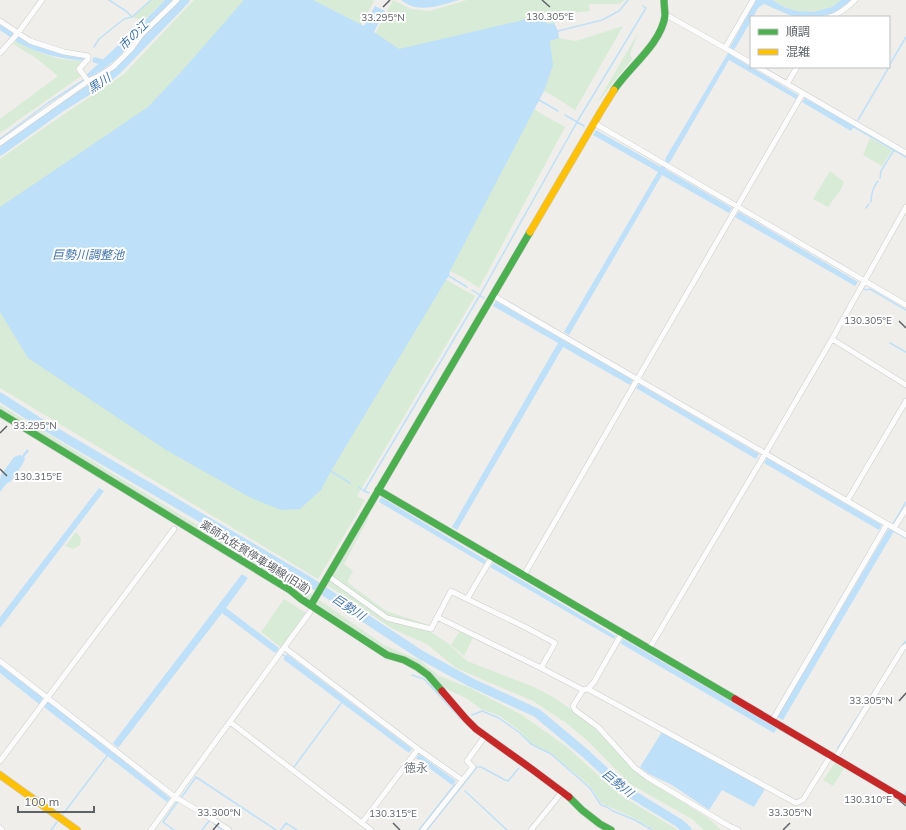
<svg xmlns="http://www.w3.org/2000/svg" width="906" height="830" viewBox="0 0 906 830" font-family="Mulish,'Noto Sans JP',sans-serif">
<rect width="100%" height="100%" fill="#efeeea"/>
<path fill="#d8ebd6" d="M151,0H165L144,20L132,17Z
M194,0H372L374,1L361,25L326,7L310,16L522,98L534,109L545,116L565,127L479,288L462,277L450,271L424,266L455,285L475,296L357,496L365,500L318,579L0,388V159L51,123L124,74Z
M393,0L411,9L430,11L467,0H625L619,4H589L590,11L573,13L554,23L548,24L550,40L559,38L576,41L623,26L575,110L555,97L544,91L411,65L375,34Z
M772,0H841L832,7L813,12L796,11L784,7Z
M638,33L630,54L632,59L597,103Z
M16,41L41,53L60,59L82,61L75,70L81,76L0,133V119L58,76L36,58L13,44Z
M870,138L892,150L882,166L863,155Z
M830,171L844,182L841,189L828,207L813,199Z
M0,405L309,593L384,645L419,660L439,676L470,688L522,715L567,747L620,795L678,830H654L636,819L601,803L591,787L551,753L531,744L521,732L500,716L481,709L466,698L444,688L426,670L386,652L306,598L9,417L0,411Z
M370,511L367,521L344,564L353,571L347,582L386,611L429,625V631L449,644L467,661L534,687L553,697L569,708L598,731L638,774L708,818L721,830H704L692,819L630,784L588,741L566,723L533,701L456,668L427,644L393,629L327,585Z
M76,532L81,538L80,545L73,549L65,546Z
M284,599L306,613L282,648L261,632Z
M460,631L473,638L464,656L451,645Z
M835,763L844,768L833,786L823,780Z"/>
<path fill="#bfe0f9" d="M244,0H313L364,26L375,6L385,11L374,32L399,49L536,17L548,24L554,23L558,31L559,38L550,41L553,65L544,91L450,271L449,276L446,280L331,471L321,490L300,509L281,510L251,498L166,450L28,358L0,312V207L148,107L181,72Z
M401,0H459C444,4 425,12 409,5C407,4 404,2 401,0Z
M756,0H772L784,7L796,11L813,12L832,7L841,0H851L836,12L820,17H794L764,4L758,8L753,17H751V21L731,55L798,95L796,99L729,60L670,162H669L665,169L732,208L729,213L662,175L569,335L564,332L658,172L593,135L596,130L661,167L666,160L665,159L731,48L730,47Z
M134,32L137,34C134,38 131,43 128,47C117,60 103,71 88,78L86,75C102,61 117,45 134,32Z
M805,98L856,127L855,128H853L851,131L802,102Z
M739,212L858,282L855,286L735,217Z
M496,301L633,380L630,385L563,347L457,530L452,527L558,343L493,306Z
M639,384L759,454L756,459L636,388Z
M27,449L29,451L24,457L25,459L22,465L11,481L6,484L0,492V480L1,475L14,457L20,455L22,456Z
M767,458L882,525L879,530L764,463Z
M99,488L104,491L0,628V617Z
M381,497L486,560L484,564L379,502Z
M889,528L894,531L783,720L777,717Z
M493,563L616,636L614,639L490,567Z
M242,574L248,578L226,608L279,648L275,653L222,613L118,748L113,743Z
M623,639L775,727L777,728L774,733L620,643Z
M287,654L412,749L409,753L283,659Z
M0,665L43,698L39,704L0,673Z
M48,701L170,798L167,802L44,707Z
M662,732L765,789L754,807L722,790L709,810L672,785L649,774L640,767Z
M419,754L456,781L452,785L416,758Z"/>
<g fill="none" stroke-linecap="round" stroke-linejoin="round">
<path stroke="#bfe0f9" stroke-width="1.5" d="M109,0L126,11L132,17
M558,31L602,20L619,11L628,0
M94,47L99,39L124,19L132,17L151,0
M889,66L906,37
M539,100L558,111
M565,115L584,126
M858,120L889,67
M854,127L906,157
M0,139L48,103L85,79
M880,178L881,171L894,150
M871,202C871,194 873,187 878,181
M866,208L869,204
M449,276L467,287
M863,288L866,290L870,289L906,310
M472,290L484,298
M890,343L906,352
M331,471L350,483
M359,487L364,491
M369,493L364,491L480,295L577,122L646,8L643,6
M893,524L906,502
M893,532L894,531L906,538
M901,647L906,641
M276,650L286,657
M412,675L424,679L463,721
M472,715L482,711L499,718L520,733L531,744L551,754L590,788L601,805L607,807L613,811L635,820L652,830
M777,728L802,742
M838,748L874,691
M294,767L342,702
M465,791L507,830
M905,794L906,792
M181,798L196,777L276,830
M63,814L107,756
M214,824L223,830
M51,830L57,822
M174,830L163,822L178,801
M202,830L209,821
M281,830L286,823L297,830
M419,830L455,784
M427,830L477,767H481L505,780L508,781L519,768"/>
<path stroke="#bfe0f9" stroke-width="5.5" d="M0,27C7,31 14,37 21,41C40,51 61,56 82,58
M131,38L169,0
M95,60L105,63L106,62"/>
<path stroke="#bfe0f9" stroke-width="9" d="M0,151L60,108L105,80L116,71L185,0
M0,397L45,426L307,580L421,655L470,682L537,713L586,754L625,790L679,823L687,830"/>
<defs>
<path id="street" d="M665,15L670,17L725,48
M830,17C840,14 848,7 855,0
M0,21L30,41L64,52L88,56V59L79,69L88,81
M0,53L18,33L42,0
M751,63L725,48L753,0
M758,67L906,153
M787,84L797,67
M594,123L906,305
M0,143L88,81L97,77L113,67L131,49L141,35L177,0
M492,295L906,535
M832,339L906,385
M847,501L906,401
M894,528L906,509
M524,575L803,93
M328,576L387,618L431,629L451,591L467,599L492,557
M467,599L527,628L555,643L541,668
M437,617L541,668L583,690L588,689L594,682L622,633
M285,648L418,749L462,780
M649,649L765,454L832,339L906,207
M0,661L175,797L214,820L229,830
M588,689L796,803L803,800L831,755
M583,690L573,706L575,710L598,727L635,768L647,777L729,826L738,830
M772,721L887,524
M230,722L371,830
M836,757L903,648L906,646
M0,761L174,529
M362,823L418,749
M0,828L2,830
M151,830L310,612
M423,830L473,767L467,761L485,736
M531,830L562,792"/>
<path id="fast" d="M614,90C629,67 661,44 665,16C665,11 664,5 664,0
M0,413L290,590L301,599L387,655L404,660L417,667L428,675L442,691
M378,490L735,699
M311,605L530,232
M569,797L582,810L600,824L611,830"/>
<path id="slow" d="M530,232L601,111L614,90
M0,775L77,830"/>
<path id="jam" d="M442,691L466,719L476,729L533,770L569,797
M735,699L906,800"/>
</defs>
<use href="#street" stroke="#cbcccc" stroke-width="6"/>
<use href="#fast" stroke="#cacacb" stroke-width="8"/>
<use href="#slow" stroke="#cacacb" stroke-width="8"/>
<use href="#jam" stroke="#cacacb" stroke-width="8"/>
<use href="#street" stroke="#fdfcfc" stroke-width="5"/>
<use href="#fast" stroke="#4caf50" stroke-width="7"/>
<use href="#slow" stroke="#ffc107" stroke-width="7"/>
<use href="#jam" stroke="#c62828" stroke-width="7"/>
</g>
<path fill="none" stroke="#5f6368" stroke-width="1.5" d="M542,0L550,7M383,7L390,0M899,321L906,328M0,433L7,426M0,469L7,476M899,701L906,693M899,800L906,806M393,823L400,830M213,830L219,823M783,830L790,823"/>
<g text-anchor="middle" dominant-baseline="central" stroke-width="4" stroke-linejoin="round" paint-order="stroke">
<g font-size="11" fill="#5f6368" stroke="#fff">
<text transform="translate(256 557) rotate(32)">薬師丸佐賀停車場線(旧道)</text>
</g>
<g font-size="12" font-style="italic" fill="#4174aa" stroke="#fff">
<text transform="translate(133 35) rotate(-45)">市の江</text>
<text transform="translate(99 83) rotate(-34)">黒川</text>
<text x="88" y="254">巨勢川調整池</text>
<text transform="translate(349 607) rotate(34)">巨勢川</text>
<text transform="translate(618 783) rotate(39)">巨勢川</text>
</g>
<g font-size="12" fill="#70757a" stroke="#fff">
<text x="416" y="767">徳永</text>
</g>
</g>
<g font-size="10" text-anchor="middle" fill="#5f6368" stroke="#fff" stroke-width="4" stroke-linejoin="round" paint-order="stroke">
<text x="550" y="20">130.305°E</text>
<text x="383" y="21">33.295°N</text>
<text x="868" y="324">130.305°E</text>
<text x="35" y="429">33.295°N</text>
<text x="38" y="480">130.315°E</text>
<text x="871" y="704">33.305°N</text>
<text x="868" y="803">130.310°E</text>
<text x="219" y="816">33.300°N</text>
<text x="790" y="816">33.305°N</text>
<text x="393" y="817">130.315°E</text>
</g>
<rect x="750" y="16" width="140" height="52" fill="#ffffff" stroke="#bfc1c3"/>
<rect x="758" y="29" width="20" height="6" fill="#4caf50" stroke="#bfc1c3"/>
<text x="786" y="36" font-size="12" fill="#5f6368">順調</text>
<rect x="758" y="49" width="20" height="6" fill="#ffc107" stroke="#bfc1c3"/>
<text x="786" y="56" font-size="12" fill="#5f6368">混雑</text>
<path d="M18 806v6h76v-6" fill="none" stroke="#5f6368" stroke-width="2"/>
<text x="24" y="806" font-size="12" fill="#5f6368" stroke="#ffffff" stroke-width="3" paint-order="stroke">100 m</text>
</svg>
